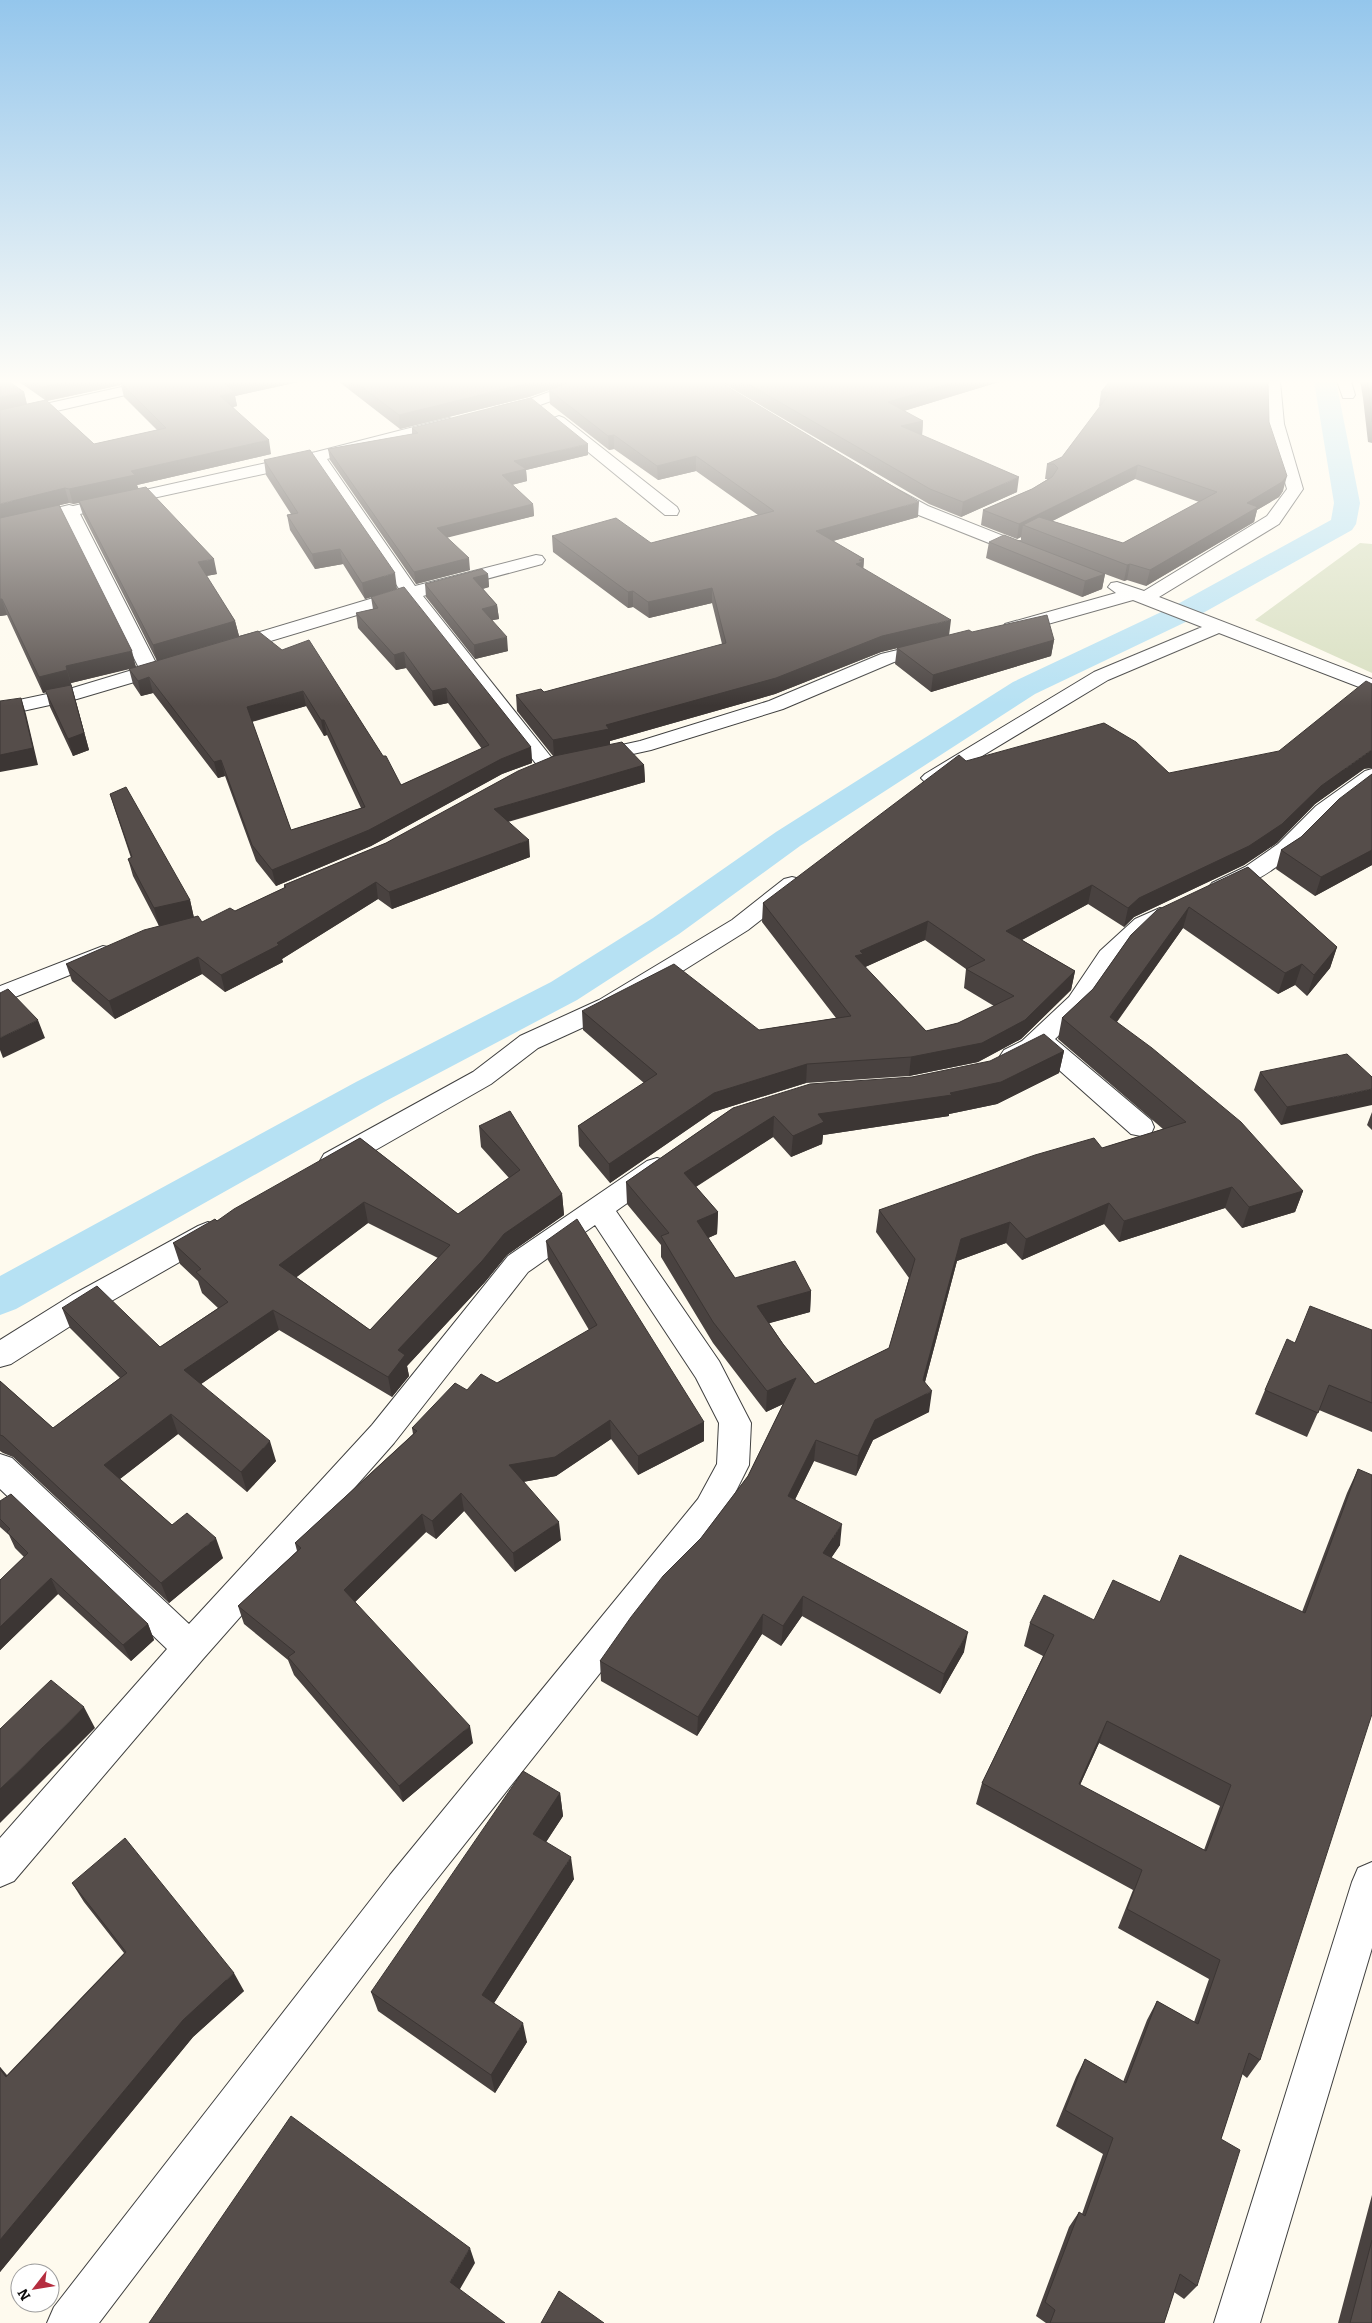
<svg xmlns="http://www.w3.org/2000/svg" width="1372" height="2323" viewBox="0 0 1372 2323" font-family="Bitter,serif">
<rect width="100%" height="100%" fill="#fefaee"/>
<path fill="#d8dfc1" d="M1360,543L1372,544V673L1255,620Z"/>
<g fill="none" stroke-linecap="round" stroke-linejoin="round">
<path fill="#b6e1f3" fill-rule="evenodd" d="M1314,381H1336L1360,503L1356,524L1352,530L1194,618L1035,694L800,846L679,934L577,1000L384,1102L16,1309L0,1315V1276L356,1082L551,982L653,918L776,832L1013,682L1174,606L1331,520L1334,503Z"/>
<defs>
<path id="minor" d="M149,381H176L169,385L0,424V414Z
M579,381H600L598,384L540,405L498,416L490,411L493,408L530,399Z
M1266,381H1280L1284,424L1303,489L1279,524L1159,597L1372,679V692L1219,633L1108,680L939,782L932,784L925,782L921,778L925,774L1094,672L1202,627L1133,600L1012,634L1005,632L1003,628L1005,624L1116,593L1108,587L1111,583L1117,582L1144,591L1267,516L1287,489L1268,424Z
M1337,381H1351L1355,395L1353,398H1343Z
M559,416L564,418L677,507L679,511L677,515H665L554,424L551,421L554,418Z
M449,418L454,420L457,423L454,426L327,459L415,586L536,555L542,556L545,560L542,564L423,596L555,762L558,766L555,770L548,772L541,770L407,600L237,651L230,653L223,651L220,647L223,643L400,590L313,463L80,514L156,663L168,660L175,662L178,666L175,670L77,699L0,716V704L66,690L139,668L64,518L0,532V522L69,505L73,506L316,452Z
M887,484L928,506L1036,549L1039,553L1036,557H1024L916,514L881,492L879,489L881,486Z
M931,642L938,644L941,648L938,652L894,662L783,709L651,750L592,763L585,761L582,757L585,753L640,741L769,701L881,654Z
M1372,769V785C1359,795 1344,805 1332,816C1318,827 1307,843 1294,854C1276,868 1234,898 1212,893L1208,888L1212,883L1245,867L1278,844L1316,806L1365,771Z
M792,877L800,879L803,884L800,889L748,930L617,1012L538,1048L491,1084L344,1168L334,1171L324,1168L320,1161L324,1154L473,1072L520,1036L599,1000L732,920L784,879Z
M1160,908L1168,910L1172,915L1168,920L1151,929L1118,961L1087,1009L1055,1039L1151,1120L1154,1127L1151,1134L1141,1136L1131,1134L1040,1053L1013,1065L1004,1062L1000,1056L1004,1050L1022,1041L1069,997L1100,951L1135,919Z
M103,946L112,948L115,953L112,958L0,1003V986Z
M657,1158L667,1161L671,1168L667,1175L616,1211L719,1361L751,1423L749,1465L722,1519L418,1903L99,2323H47L54,2307L390,1875L698,1499L717,1464L719,1423L696,1378L595,1225L528,1272L394,1443L203,1659L14,1881L0,1887V1838L167,1649L0,1489V1454L12,1458L189,1624L372,1425L508,1256L647,1161Z
M208,1222L218,1226L222,1233L218,1240L94,1311L11,1364L0,1367V1340L72,1295L198,1226Z
M1372,1862V1948L1260,2323H1214L1352,1882L1358,1868Z"/>
</defs>
<use href="#minor" stroke="#404040" stroke-width="2"/>
<use href="#minor" fill="#fff" fill-rule="evenodd"/>
</g>
<path fill="#494240" fill-rule="evenodd" d="M18,381H303L235,396L237,406L233,407L271,454L137,485L138,488L217,574L206,576L235,621L239,636L258,631L401,785L482,749L448,703L434,706L406,668L396,670L358,628L356,613L373,609L371,597L531,747L532,763L502,774L371,846L276,886L256,861L225,776L218,778L153,693L141,696L133,684L129,669L134,668L71,683L89,750L73,756L50,707L46,692L43,693L7,615L0,616L24,392L27,404L45,400ZM121,385L124,397L157,430L94,444L47,401ZM69,503L73,504L79,503L83,515L157,661L136,667L59,505ZM306,706L324,736L327,735L361,808L291,830L252,722Z
M338,381H718L918,517L833,541L864,559L863,568L949,635L972,632L1054,640L1051,656L931,692L895,664L897,648L881,652L775,694L610,741V744L644,765L645,782L508,822L530,857L392,909L378,899L282,959L283,962L225,992L202,974L115,1019L72,981L66,964L159,926L133,876L128,859L131,858L115,810L110,794L190,900L194,918L202,922L235,911L284,888V885L386,843L553,756L517,711L516,695L544,692L722,644L712,603L649,618L633,607L628,608L553,552L552,536L651,543L758,515L696,471L658,480L614,449L609,450L550,404L549,390L529,397L400,429Z
M719,381H1002L904,411L923,421L922,435L1017,492L961,517L929,504Z
M1110,381H1266L1269,422L1283,491L1279,497L1257,510L1254,522L1146,586L1127,580L1124,581L1105,574L1102,589L1082,597L986,558L989,542L1021,540V537L1017,539L981,525L983,510L1032,489L1048,479H1045L1047,464L1062,457L1101,406H1099L1101,392ZM1135,479L1199,502L1123,543L1052,521Z
M1360,381H1372V443L1368,442L1363,398Z
M412,428L588,455L526,470L527,481L512,485L533,504L534,516L447,537L470,570L416,584L330,460L328,449L412,434Z
M264,460L397,589L365,599L343,564L315,569L290,530L287,515L291,514L266,475Z
M488,574L489,587L483,589L497,605L499,619L492,620L508,651L475,659L426,597L425,584Z
M966,761L1169,773L1364,769L1315,804L1277,843L1244,865L1134,917L1124,927L1088,904L1022,940L1075,971L1071,990L1021,1039L978,1062L909,1076L806,1083L713,1112L610,1183L579,1146L578,1126L644,1083L583,1030L582,1011L759,1030L836,1018L762,922L763,903ZM925,940L966,969L964,988L994,1006L958,1023L926,1031L865,967Z
M1372,774V865L1315,896L1276,869L1281,850L1301,837Z
M1248,867L1337,947L1330,968L1307,996L1295,985L1278,994L1183,928L1117,1022L1303,1191L1295,1212L1242,1228L1225,1208L1119,1242L1104,1224L1022,1260L1006,1243L957,1261L925,1382L929,1412L873,1440L856,1476L814,1461L795,1499L840,1545L831,1558L964,1652L940,1694L802,1616L781,1646L762,1634L697,1736L601,1681L600,1661L701,1538L748,1476L783,1404L766,1412L713,1343L661,1257V1245L627,1204L626,1182L733,1108L912,1077L1064,1051L1059,1073L997,1104L949,1114V1116L823,1135L822,1144L791,1157L773,1137L696,1187L718,1212L717,1234L708,1238L735,1278L811,1291L810,1312L769,1323L783,1344L815,1384L889,1348L909,1278L876,1232L879,1210L1102,1148L1163,1129L1058,1039L1062,1018L1093,989L1131,935Z
M1260,1072L1372,1077L1281,1125L1254,1090Z
M1372,1112V1130L1367,1125Z
M479,1126L562,1194L564,1215L507,1255L485,1282L407,1366L409,1376L392,1397L279,1330L201,1384L276,1461L247,1492L178,1434L120,1479L172,1525L223,1558L169,1603L13,1457L3,1453L0,1451V1381L53,1428L120,1378L70,1328L62,1308L160,1347L218,1308L202,1293L198,1281L180,1264L173,1243L217,1221L360,1138L458,1214L509,1178L481,1147ZM368,1223L438,1258L370,1330L296,1277Z
M546,1241L704,1422V1441L638,1475L611,1439L556,1476L523,1482L561,1540L515,1572L464,1511L436,1539L426,1532L355,1602L473,1743L403,1802L294,1675L288,1660L244,1624L238,1606L297,1551L295,1543L413,1434L412,1428L467,1390L497,1383L589,1330L548,1260Z
M1372,1330V1432L1319,1410L1307,1437L1255,1414L1265,1390L1295,1343Z
M1358,1469L1260,2060L1247,2078L1242,2074L1221,2139L1197,2286L1184,2299L1174,2292L1164,2323H1046L1036,2316L1069,2227L1079,2212L1082,2214L1103,2154L1056,2126L1076,2077L1085,2059L1123,2082L1147,2020L1157,2001L1194,2022L1209,1979L1118,1928L1133,1890L976,1804L982,1783L1043,1656L1024,1646L1030,1623L1094,1620L1160,1602L1302,1612L1347,1493ZM1099,1743L1220,1806L1204,1850L1080,1785Z
M0,1501L148,1624L154,1640L131,1661L58,1594L0,1650V1580L24,1557L15,1548L9,1535L0,1527Z
M560,1793L563,1816L546,1842L574,1879L494,2003L527,2042L495,2093L378,2011L371,1992Z
M72,1883L244,1991L193,2037L0,2272V2067L7,2075L124,1953L84,1902Z
M1372,2195V2323H1338Z"/>
<path fill="#3c3634" d="M70,381H140L121,383V385L46,401L42,387Z
M238,381H303L235,396L237,406L223,410L220,396L225,384Z
M535,381H574L529,397L400,429L399,415Z
M958,381H1002L887,416L888,402Z
M24,392L27,406L0,412V397Z
M923,421L922,436L901,426Z
M614,435V449L609,450L608,436Z
M269,440L271,454L137,485L139,490L73,504L69,489L131,471Z
M588,444V455L526,470L527,481L503,487L502,475L514,461Z
M696,456V471L658,480L657,466Z
M1138,465L1135,479L1035,530L1023,525L1021,537L1017,539L1019,524Z
M1287,476L1283,491L1279,497L1257,510L1254,522L1146,586L1150,570L1247,503Z
M1019,477L1017,492L961,517L963,502Z
M65,488L69,503L0,520V504Z
M919,502L918,517L815,546L816,531Z
M533,504L534,516L438,540L437,528Z
M340,549L343,564L315,569L312,554Z
M469,558L470,570L416,584L414,572Z
M214,559L217,574L201,577L198,562Z
M864,559L863,574L856,564L859,560Z
M1130,564L1127,580L1124,581L1127,565Z
M395,573L397,589L365,599L362,583Z
M488,574L489,587L474,591L473,578Z
M1105,574L1102,589L1082,597L1085,581Z
M712,588V603L649,618L648,602Z
M633,591V607L628,608V592Z
M0,599H2L7,615L0,616Z
M497,605L499,619L483,622L482,609Z
M951,620L949,636L881,652L775,694L610,741V745L554,757L553,740L606,725L882,636Z
M235,621L239,636L157,661L153,645Z
M507,637L508,651L475,659L474,645Z
M1054,640L1051,656L931,692L933,675Z
M132,651L136,667L71,683L66,666Z
M404,652L406,668L396,670L394,655Z
M67,670L89,750L73,756L68,739L72,686L43,693L39,677Z
M149,677L153,693L141,696L138,681Z
M446,688L448,703L434,706L432,691Z
M303,691L306,706L250,722L247,707Z
M21,698L26,714L38,765L0,772V755Z
M321,720H324L327,735L324,736Z
M531,747L532,763L502,774L371,846L276,886L272,870L501,759Z
M1370,751H1372V768L1364,769L1315,804L1277,843L1244,865L1134,917L1124,927L1128,908L1139,898L1321,786Z
M221,760L225,776L218,778L214,762Z
M644,765L645,782L495,825L494,809Z
M529,840L530,857L392,909L389,892Z
M1372,850V865L1315,896L1321,877Z
M376,882L378,899L282,959L283,962L225,992L221,975L277,943Z
M1092,885L1088,904L1003,950L1006,931Z
M190,900L194,918L159,926L154,908Z
M1189,907L1183,928L1105,1038L1110,1017Z
M928,921L925,940L861,969L855,956L860,951Z
M1337,947L1330,968L1307,996L1314,975Z
M198,957L202,974L115,1019L109,1001Z
M1302,964L1295,985L1278,994L1285,973Z
M1075,971L1071,990L1021,1039L978,1062L909,1076L911,1057Z
M38,1020L45,1038L3,1058L0,1050V1038Z
M1064,1051L1059,1073L997,1104L949,1114V1116L823,1135L822,1144L791,1157L793,1136L818,1114L950,1093Z
M807,1064L806,1083L713,1112L610,1183L609,1164L714,1093Z
M1372,1089V1105L1281,1125L1287,1107Z
M774,1116L773,1137L684,1194V1173Z
M1232,1187L1225,1208L1119,1242L1124,1221Z
M1303,1191L1295,1212L1242,1228L1249,1207Z
M562,1194L564,1215L507,1255L485,1282L407,1366L409,1376L392,1397L388,1377L398,1350L504,1234Z
M364,1202L368,1223L285,1286L279,1265Z
M1109,1203L1104,1224L1022,1260L1026,1239Z
M718,1212L717,1234L697,1243V1221Z
M1010,1222L1006,1243L957,1261L921,1397L932,1391L929,1412L873,1440L856,1476L858,1456L875,1420L923,1380L961,1239Z
M811,1291L810,1312L756,1327L757,1306Z
M273,1310L279,1330L191,1391L184,1370Z
M796,1378L794,1399L766,1412L767,1391Z
M171,1414L178,1434L112,1485L104,1465Z
M610,1420L611,1439L556,1476L511,1484L509,1465Z
M704,1422V1441L638,1475V1456Z
M816,1440L814,1461L787,1516L788,1496Z
M270,1441L276,1461L247,1492L241,1472Z
M461,1493L464,1511L436,1539L432,1521Z
M422,1514L426,1532L349,1608L344,1590Z
M559,1522L561,1540L515,1572L513,1553Z
M842,1524L840,1545L821,1573L823,1553Z
M216,1538L223,1558L169,1603L161,1583Z
M51,1578L58,1594L0,1650V1627Z
M803,1596L802,1616L781,1646L783,1626Z
M763,1614L762,1634L697,1736L698,1717Z
M148,1624L154,1640L131,1661L123,1645Z
M968,1632L964,1652L940,1694L944,1674Z
M84,1707L95,1728L0,1823V1789Z
M1107,1721L1099,1743L1071,1805L1079,1784Z
M470,1726L473,1743L403,1802L399,1786Z
M560,1793L563,1816L537,1856L533,1834Z
M571,1857L574,1879L487,2014L482,1995Z
M234,1973L244,1991L193,2037L0,2272V2240L183,2020Z
M523,2023L527,2042L495,2093L491,2075Z
M0,2067L20,2093L6,2077L0,2069Z
M470,2248L475,2263L456,2296L450,2282Z"/>
<path fill="#554d4a" stroke="#3c3634" fill-rule="evenodd" d="M0,381H8L24,392L0,397Z
M34,381H70L42,387Z
M131,381H238L225,384L235,392L220,396L269,440L131,471L135,475L69,489L65,488L0,504V410L46,400L94,444L166,428L121,383Z
M354,381H535L529,383L399,415Z
M573,381H718L919,502L816,531L864,559L859,560L863,562L856,564L951,620L882,636L776,678L606,725L609,729L553,740L516,695L541,689L544,692L726,643L712,588L648,602L633,591L628,592L552,536L616,518L651,543L774,511L696,456L657,466L614,435L608,436L549,390Z
M743,381H958L888,402L923,421L901,426L1019,477L963,502L930,489Z
M1110,381H1266V382H1268L1269,422L1287,476L1282,482L1247,503L1258,507L1150,570L1130,564L1127,565L1023,525L1039,517L1123,543L1217,492L1138,465L1019,524L983,510L1032,489L1052,477L1058,468L1054,464H1047L1062,457L1110,393L1101,392Z
M1367,381H1372V422L1368,383Z
M531,398L588,444L514,461L526,469L502,475L533,504L437,528L469,558L414,572L328,449L418,433L412,428Z
M310,450L395,573L362,583L340,549L312,554L287,515L298,513L264,460Z
M146,487L214,559L198,562L235,621L153,645L79,501Z
M59,505L132,651L66,666L67,670L39,677L2,599H0V518Z
M1004,535L1105,574L1085,581L989,542Z
M482,569L488,574L473,578L497,605L482,609L507,637L474,645L425,584Z
M404,587L531,747L501,759L369,830L272,870L252,845L221,760L214,762L149,677L138,681L129,669L258,631L282,650L309,640L383,756H386L401,785L489,745L446,688L432,691L404,652L394,655L356,613L378,608L371,597ZM303,691L321,720H324L365,807L291,830L247,707Z
M1047,615L1054,640L933,675L897,648L969,630L972,632Z
M1366,681L1372,684V751H1370L1321,786L1282,824L1249,846L1139,898L1128,908L1092,885L1006,931L1075,971L1025,1020L982,1043L911,1057L807,1064L714,1093L609,1164L578,1126L657,1074L582,1011L674,964L759,1030L851,1016L763,903L959,755L966,761L1104,723L1136,742L1169,773L1279,751ZM928,921L985,960L966,969L1014,996L958,1023L926,1031L855,956L863,954L860,951Z
M71,685L84,733L68,739L45,690Z
M21,698L33,748L0,755V701Z
M622,742L644,765L494,809L529,840L389,892L376,882L277,943L279,945L221,975L198,957L109,1001L66,964L144,930L198,916L202,922L230,908L235,911L286,887L284,885L386,843L518,771L554,756Z
M1372,774V850L1321,877L1281,850L1301,837L1339,799Z
M126,787L190,900L154,908L128,859L132,857L110,794Z
M1248,867L1337,947L1314,975L1302,964L1285,973L1189,907L1110,1017L1152,1048L1241,1122L1303,1191L1249,1207L1232,1187L1124,1221L1109,1203L1026,1239L1010,1222L961,1239L923,1380L932,1391L875,1420L858,1456L816,1440L788,1496L842,1524L823,1553L968,1632L944,1674L803,1596L783,1626L763,1614L698,1717L600,1661L631,1617L663,1576L701,1538L748,1476L796,1378L767,1391L713,1322L661,1236L669,1233L626,1182L733,1108L810,1084L912,1077L990,1061L1044,1034L1064,1051L1001,1082L950,1093L952,1095L818,1114L824,1122L793,1136L774,1116L684,1173L718,1212L697,1221L735,1278L795,1261L811,1291L757,1306L783,1344L815,1384L889,1348L915,1259L879,1210L1035,1155L1094,1138L1102,1148L1186,1122L1062,1018L1093,989L1131,935L1157,910Z
M8,989L38,1020L0,1038V993Z
M1347,1054L1372,1077V1089L1287,1107L1260,1072Z
M510,1111L562,1194L504,1234L482,1261L398,1350L405,1355L388,1377L273,1310L184,1370L270,1441L241,1472L171,1414L104,1465L172,1525L187,1513L216,1538L161,1583L3,1436L0,1435V1381L53,1428L127,1373L62,1308L97,1286L160,1347L228,1302L196,1272L201,1269L173,1243L215,1219L217,1221L234,1209L360,1138L458,1214L520,1170L479,1126ZM364,1202L450,1245L370,1330L279,1265Z
M577,1219L704,1422L638,1456L610,1420L555,1457L509,1465L559,1522L513,1553L461,1493L432,1521L422,1514L344,1590L470,1726L399,1786L288,1657L295,1652L238,1606L301,1548L295,1543L417,1431L412,1428L455,1383L467,1390L481,1374L497,1383L597,1325L546,1241Z
M1310,1306L1372,1330V1403L1329,1385L1318,1413L1265,1390L1287,1339L1295,1343Z
M1358,1469L1372,1475V1714L1260,2060L1249,2053L1221,2139L1240,2150L1197,2286L1180,2274L1164,2323H1050L1055,2310L1045,2302L1079,2212L1085,2216L1113,2138L1065,2110L1085,2059L1126,2083L1157,2001L1198,2024L1220,1960L1127,1909L1142,1870L982,1783L1054,1635L1030,1623L1044,1595L1094,1620L1113,1580L1160,1602L1180,1555L1305,1613ZM1107,1721L1231,1785L1206,1851L1079,1784Z
M11,1494L148,1624L123,1645L51,1578L0,1627V1580L28,1553L7,1532L10,1529L0,1519V1501Z
M51,1680L84,1707L0,1789V1729Z
M523,1771L560,1793L533,1834L571,1857L482,1995L523,2023L491,2075L371,1992Z
M125,1838L234,1973L183,2020L0,2240V2069L6,2077L126,1952L72,1883Z
M291,2116L470,2248L450,2282L505,2323H149Z
M1372,2240V2323H1350Z
M559,2291L604,2323H541Z"/>
<linearGradient id="sky" x2="0" y2="1"><stop stop-color="#94c6ec"/><stop offset="0.54" stop-color="#fffdf7"/><stop offset="1" stop-color="#fffdf7" stop-opacity="0"/></linearGradient>
<rect width="1372" height="706" fill="url(#sky)"/>
<g transform="translate(35 2288) rotate(239)"><circle r="24" fill="#ffffff" stroke="#9e9e9e"/>
<path d="M0-4L9 19L0 12L-9 19Z" fill="#b52d3f"/>
<text y="-8" font-size="14" font-weight="bold" text-anchor="middle" fill="#0d0d0d">N</text>
</g>
</svg>
